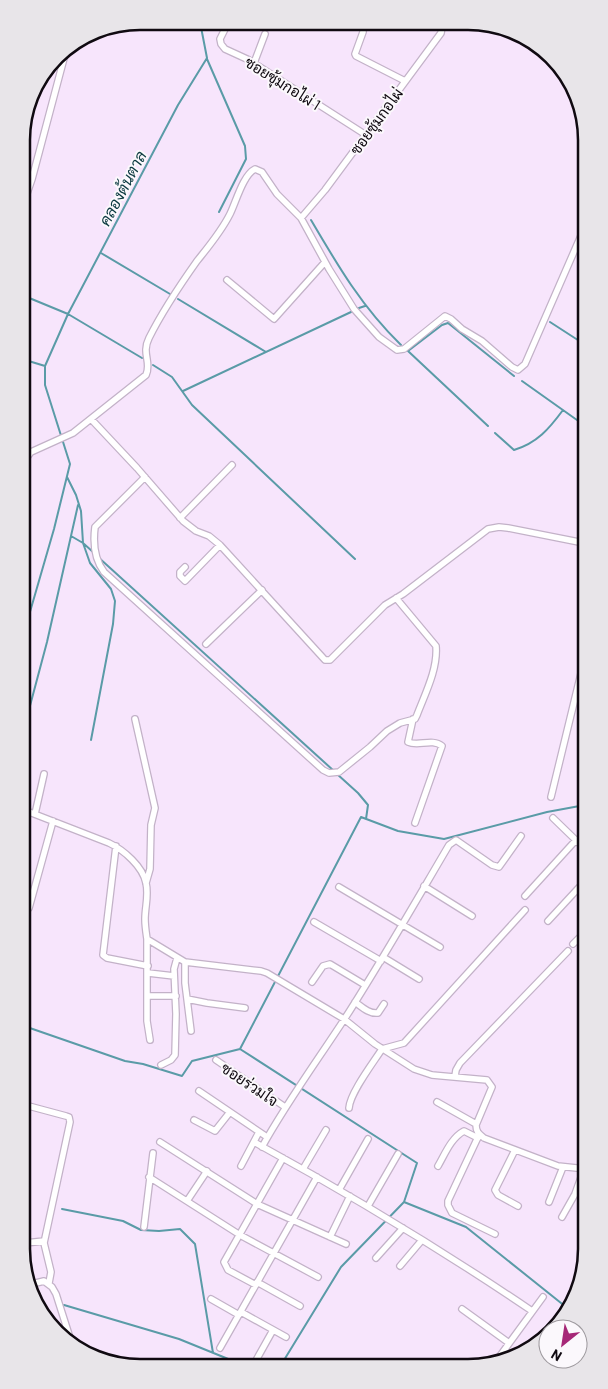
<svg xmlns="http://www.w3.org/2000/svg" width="608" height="1389" viewBox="0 0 608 1389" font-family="Barlow,Sarabun,sans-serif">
<rect width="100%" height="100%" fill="#f7e5fc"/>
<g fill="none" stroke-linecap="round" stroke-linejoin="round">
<path stroke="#5a9ba7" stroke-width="2" d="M207,59L245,146L246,159L219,212
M311,220C338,266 362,307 401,345
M101,253L170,294
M24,279L22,295L68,314L142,358
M178,299L266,352
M359,308L365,306
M550,322L584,344
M22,359L45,366L68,314L178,105L207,58L200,22
M153,365L172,377L192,405L355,559
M522,381L584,425
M183,391L351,312
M488,426L408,351L442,325L448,323L514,376
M495,433L514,450C537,443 549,429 563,410
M67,477L76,495L81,511L83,543L90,563L111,589L115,601L113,624L91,740
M71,536L83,543L93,552
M98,557L334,771
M23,636L54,529L70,464L45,385V366
M23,732L47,642L78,505
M337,774L358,793L368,805L366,819
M24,1026L125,1061L143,1064L182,1076L192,1061L240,1049L417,1163L404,1202L341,1267L281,1365
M240,1049L361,817L398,831L444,839L547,812L585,805
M404,1202L466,1227L566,1307
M62,1209L123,1221L141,1230L159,1231L180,1229L195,1244L213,1353
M64,1305L179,1339L243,1365
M284,1365L296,1361L300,1365"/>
<defs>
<path id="minor" d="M227,22V25L220,39L221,44L225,49L249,60L366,135
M363,32L355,54L356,56L405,81
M254,63L265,34
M22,208L32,179L67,47
M301,218L325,190L441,33L442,27L438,23
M227,280L274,319L325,262
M91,419L137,468L183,521L196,531L209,536L220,545L325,660H330L385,605L403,594L488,529L499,527L508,528L584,543
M23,463L31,452L73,433L146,375C152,362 141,354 149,338C162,312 180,285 197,261C209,246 221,232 230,214C236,202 243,175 255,169L262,172L277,194L301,218L329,269L354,309L379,337L397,350L404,349L445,316L451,319L462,329L482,341L512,367L518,370L525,364L583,231
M145,477L95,527C93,543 94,559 104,572L323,770L329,773L339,772L370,747L387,731L400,723L415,719L417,715C425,694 438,669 436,646L396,598
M180,518L232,465
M185,567L180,572V576L185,581L220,545
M206,644L262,590
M135,719L155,808L151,825L150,869L146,883
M413,719L408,742C418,747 432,738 442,746L415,823
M551,797L585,657
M24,810L109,843C124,850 143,867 146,883C149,895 145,907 145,919C145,926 146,932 147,939L185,962L261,971L267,973L344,1019L375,1044L414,1069L432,1075L487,1080L492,1087L476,1125C476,1132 479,1134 484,1138L558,1166L586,1169
M35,814L44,774
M553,818L585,849
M24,827L27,811
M116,846L103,955L107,958L148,966
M424,886L472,916
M339,887L440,947
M525,896L576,840
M29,908L53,821
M548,921L585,881
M314,922L381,961
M147,939V1021L150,1040
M573,944L585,932
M383,957L419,979
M185,962V983L187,999L207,1003L245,1008
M148,973L174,976
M312,982L323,966L330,964L365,985
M147,996H176
M187,999L191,1031
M355,1002C362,1007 369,1014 378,1013L384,1004
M216,1060L285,1107
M161,1065L171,1060L175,1055L176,1014L174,969L177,958
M455,1076L456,1070L460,1063L568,951
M199,1091L267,1137
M437,1102L476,1124
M25,1105L66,1116L69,1117L70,1122L44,1243L51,1272L49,1283
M349,1108C350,1093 373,1063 382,1049L404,1043L525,910
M194,1120L215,1131L230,1112
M479,1135L448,1201V1205L452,1213L495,1234
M160,1142L257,1204L346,1244
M254,1142C349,1194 442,1250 532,1311
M262,1147C288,1100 320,1057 349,1012C384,957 416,901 449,845L456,840L492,865L499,867L521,836
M515,1150L495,1190L498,1195L518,1206
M241,1166L259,1132
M438,1166C445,1154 451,1138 464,1131L478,1138
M303,1169L326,1130
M149,1177L240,1235L318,1277
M339,1190L368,1139
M187,1201L207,1171
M549,1202L563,1167
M368,1206L398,1154
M562,1217L575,1194L584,1169
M144,1227L153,1153
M330,1237L350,1196
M25,1243L44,1241
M376,1258L403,1228
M400,1266L422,1240
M257,1282L300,1306
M28,1285L44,1281L52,1287L56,1294L71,1341
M256,1285L228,1270L224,1262L283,1158
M211,1299L239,1315
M462,1309L509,1343
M241,1312L286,1337
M220,1348L317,1177
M254,1364L273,1330
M494,1364L543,1297
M313,1365L314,1364"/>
</defs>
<use href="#minor" stroke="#c3b2c8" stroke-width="8"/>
<use href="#minor" stroke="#fff" stroke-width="5.5"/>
</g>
<g text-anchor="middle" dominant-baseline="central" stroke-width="4" stroke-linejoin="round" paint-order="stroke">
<g font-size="15" fill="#100a11" stroke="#fbf8fc">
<text transform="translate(283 83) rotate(32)">ซอยซุ้มกอไผ่ 1</text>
<text transform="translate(376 121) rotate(-54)">ซอยซุ้มกอไผ่</text>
<text transform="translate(250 1084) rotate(34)">ซอยร่วมใจ</text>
</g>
<g font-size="16" font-style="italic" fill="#0c3a40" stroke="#fbf8fc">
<text transform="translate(122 188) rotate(-62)">คลองต้นตาล</text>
</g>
</g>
<path d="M0 0H608V1389H0ZM140 30H468A110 110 0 0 1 578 140V1249A110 110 0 0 1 468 1359H140A110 110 0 0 1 30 1249V140A110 110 0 0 1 140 30Z" fill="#e8e5e9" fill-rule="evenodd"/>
<path fill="none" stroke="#100a11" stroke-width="2.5" d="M140 30H468A110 110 0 0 1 578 140V1249A110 110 0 0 1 468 1359H140A110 110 0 0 1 30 1249V140A110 110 0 0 1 140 30Z"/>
<g transform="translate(563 1344) rotate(210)"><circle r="24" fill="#fbf8fc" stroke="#9d999e"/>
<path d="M0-4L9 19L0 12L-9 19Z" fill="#a62777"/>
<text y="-8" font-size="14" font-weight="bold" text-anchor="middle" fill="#100a11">N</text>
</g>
</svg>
